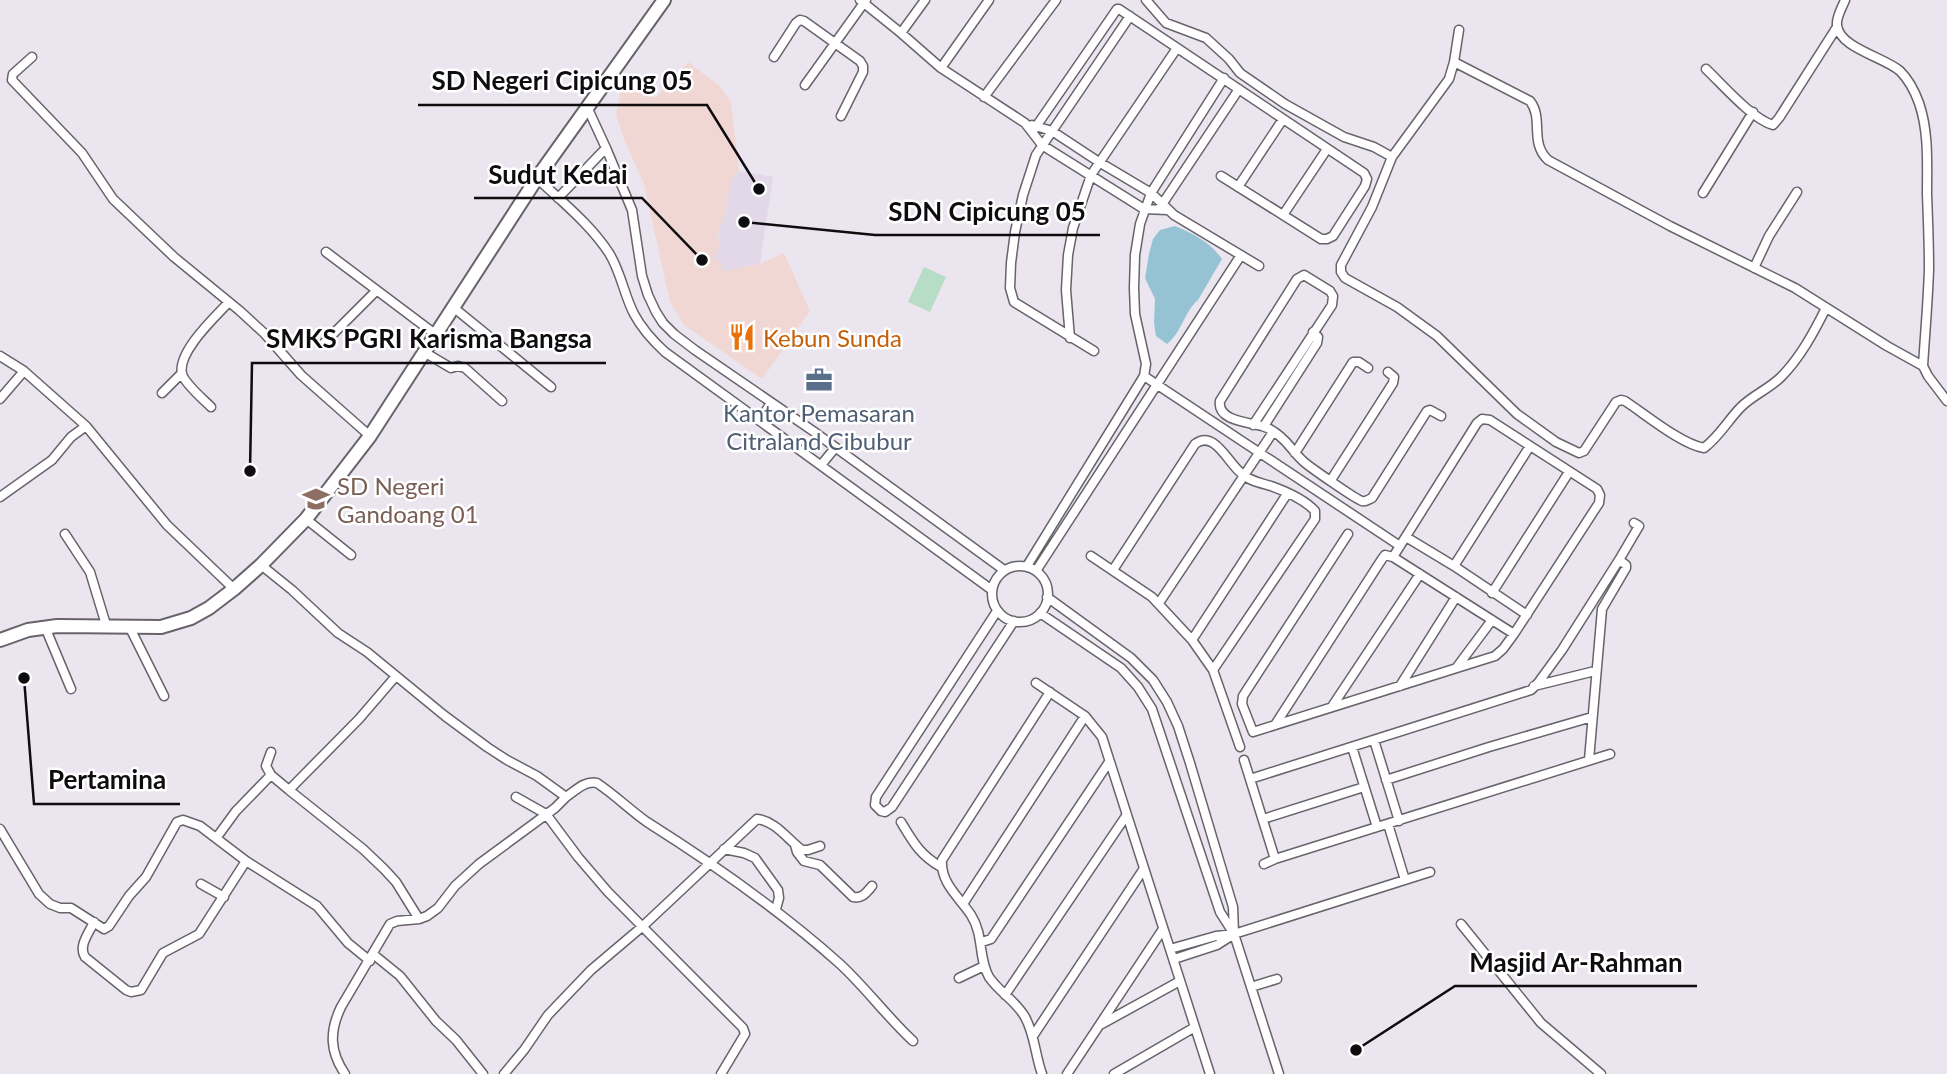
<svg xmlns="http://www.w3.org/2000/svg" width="1947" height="1074" viewBox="0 0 1947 1074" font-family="Lato,sans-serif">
<rect width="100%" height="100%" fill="#ebe5ef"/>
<path fill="#f1d7d3" d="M688,62L721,87L731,102L739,171L731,180L724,218L719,227L718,240L723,271L760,264L784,253L810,311L762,379L684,325L670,302L644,184L625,142L616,115L623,79L655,98Z"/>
<path fill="#e2d8e8" d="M739,171L773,177L760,264L723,271L721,263L713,258L719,248V226L724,218L731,180Z"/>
<path fill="#b7ddc6" d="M924,267L946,277L930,312L908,302Z"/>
<path fill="#95c3d4" d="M1175,226C1194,234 1210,242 1222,259L1198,300C1184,312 1182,332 1167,344L1156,336L1154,323L1155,299L1145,278L1149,254L1153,239L1160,230Z"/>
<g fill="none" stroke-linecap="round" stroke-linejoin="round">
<defs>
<path id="street" d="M860,0L901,33L925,0
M1146,0L1166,23L1206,38L1229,59L1240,73L1285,104L1344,137L1374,147L1392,157
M1845,0C1842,8 1836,17 1837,25C1839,48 1884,57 1900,71C1909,80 1915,92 1919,103C1929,132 1927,164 1927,194C1928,219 1929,244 1929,269C1928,301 1925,334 1923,366L1928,376L1947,401
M1459,30L1454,62L1530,101C1544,119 1529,142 1548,160L1670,226L1795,288L1887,346L1923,366
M901,33L941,68L1025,123L1042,145L1144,209L1167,210
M32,57L13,74L12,80L82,153L113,199L174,257L240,311L265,334L301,375L370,436
M774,57L796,23L800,20L804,21L860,61L863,66V72L841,116
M1454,62L1449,79L1392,157L1372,207L1341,265V272L1345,278L1397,307L1437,336L1517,414L1556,442L1579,453L1584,451L1616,402L1621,400L1625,401C1645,414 1681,444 1704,448C1720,436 1728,420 1741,407C1753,395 1769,389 1781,377C1800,358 1814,332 1826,308
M941,68L989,0
M1706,69C1723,85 1752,119 1773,125L1779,118L1837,27
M805,85L866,0
M984,97L1056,0
M588,109L606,148L632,210L642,276L648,295L656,312L663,323L674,334L695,350L813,431L1004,570
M1032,125L1052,131L1099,162L1151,193L1174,215L1259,266
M1033,131L1117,9H1119L1364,173L1367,179L1365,186L1333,236L1327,239H1321L1221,176
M537,178C562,202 590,224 609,253C621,272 624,295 634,314C642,329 653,341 665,352L992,590
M1238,187L1283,119
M1703,193L1753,112
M558,198L606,148
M1161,206L1239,89
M1283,215L1327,149
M326,252L435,334
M1754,268L1769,236L1797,192
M453,307L551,387
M1070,338L1066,290L1068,255L1073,228L1091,175L1177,48
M324,343L376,291
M1094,351L1014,302L1010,288L1011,263L1015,232L1023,195L1036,155L1130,16
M424,352L451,368L458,366L465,368L502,401
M0,356L24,371L86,426L167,525L234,589
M1144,376L1400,546
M162,393L182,373
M0,399L24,371
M211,407C204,400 185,384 182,374C177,352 215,317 229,302
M760,420L771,403
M1253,425L1332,305L1333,296L1330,291L1304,275L1297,279L1220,401C1217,421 1248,422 1262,426C1270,428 1279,435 1285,441C1291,447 1296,455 1303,461C1308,466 1357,500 1362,501C1366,502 1367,500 1372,498L1427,411L1430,410L1441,416
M1264,426L1317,343L1318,337L1313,332
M1295,453L1353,362H1359L1368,368
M821,465L835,448
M1331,480L1393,383L1394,377L1388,372
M0,497L52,460L71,437L86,426
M306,519L351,555
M65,534L90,572L107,628
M1348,534L1243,696L1242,704L1253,732L1495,656L1503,649L1514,634L1599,503L1600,495L1597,489L1490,420L1482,419L1477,423L1393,557
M1406,537L1454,566L1527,615
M1091,556L1152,597L1192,640L1213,670L1240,747
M1619,560L1639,526L1634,523
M261,565L292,590L338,633L367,652L445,716L487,747L507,760L537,776L566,797L555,808L479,864L455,886L438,908L427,916L419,919L397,921L390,924L341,1007C329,1032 330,1052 345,1074
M992 594a28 28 0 1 1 56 0a28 28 0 1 1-56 0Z
M1027,566L1144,376L1146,364L1135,314L1134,288L1135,255L1140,224L1151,193L1224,78
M1454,566L1530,446
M1113,570L1195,444C1214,429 1228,463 1241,473C1249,481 1261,483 1271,486C1285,491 1305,500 1315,511V519L1213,670
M1036,571L1241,255
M1492,593L1569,472
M1047,597L1131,658L1153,680L1167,702L1178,726L1190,763L1233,907L1234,934
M1159,603L1273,432
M997,611L876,797L875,805L881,811L885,812L892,807L1014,621
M1040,613L1121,668L1138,687L1152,709L1220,912L1234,934L1279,1074
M45,627L71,689
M130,628L164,696
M1192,640L1287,494
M1457,667L1492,620
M396,676L359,719L289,790L363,849L384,869L396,882L419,919
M1036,683L1085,716L1102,737L1210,1074
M1400,686L1456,597
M1534,686L1595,671
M1333,705L1420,574
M1275,725L1382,559L1385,555L1393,557L1514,634
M1374,740L1399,821
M1352,747L1377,827
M1244,760L1250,779
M271,775L266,766L271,752
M1386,780L1489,747L1592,717
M516,797L546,814L578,857L608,892L743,1028L745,1034L721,1074
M566,797C575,791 585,780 597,783C615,795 630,810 647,822C715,865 780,910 840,964C866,988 887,1017 913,1041
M1263,819L1364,787
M901,822C913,842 920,855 941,867
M1388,824L1405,880
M0,829L39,894L50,904L60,908H71L104,929L109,926L129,896L146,877L177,822L183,820L200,826L246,861
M217,837L236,811L271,775L289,790
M795,845L797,852L804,861L820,865L853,897C862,899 866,893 872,886
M724,849L744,853L755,858L778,890L779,898L776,909
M1275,859L1610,754
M1264,864L1275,859L1250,779L1531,690L1538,683L1562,650L1619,560L1626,565V568L1602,609L1589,760
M201,884L224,897
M963,904L1085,716
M94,922C89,933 78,946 85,957L126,990L131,992L141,990L163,953L199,934L246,861L317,906L348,943L370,961
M1461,924L1541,1023L1601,1074
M982,942L991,939L1109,762
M1170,949L1216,936L1234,934L1430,872
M373,954L400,976L436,1021L456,1040L483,1074
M1174,959L1217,945L1231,936
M959,978L984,966
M1251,987L1277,979
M1005,995L1126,816
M1100,1025L1180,981
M1033,1036L1143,870
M504,1074L524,1050L548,1015L591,970L643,926L757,819C776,821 788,840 802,850H808L820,846
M1042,1074C1035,1055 1035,1035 1025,1017C1016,1001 999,992 989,977C978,958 984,935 971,915C960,898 940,883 942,860L1050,692
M1067,1074L1163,929
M1114,1074L1195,1027"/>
<path id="primary" d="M0,640L28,630L57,626L161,627L191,618L209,608L234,589L261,565L306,519L370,436L537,178L664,0"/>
</defs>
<use href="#street" stroke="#68636b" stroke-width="11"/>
<use href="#primary" stroke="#68636b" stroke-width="16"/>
<use href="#street" stroke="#fff" stroke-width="8"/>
<use href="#primary" stroke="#fff" stroke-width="12"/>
</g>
<defs>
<symbol id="restaurant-bare" viewBox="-9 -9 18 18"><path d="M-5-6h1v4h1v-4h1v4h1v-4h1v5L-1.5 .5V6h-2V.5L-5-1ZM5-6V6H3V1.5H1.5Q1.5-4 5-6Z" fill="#e8710a" stroke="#fff" stroke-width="2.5" paint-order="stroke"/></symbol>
<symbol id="office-bare" viewBox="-9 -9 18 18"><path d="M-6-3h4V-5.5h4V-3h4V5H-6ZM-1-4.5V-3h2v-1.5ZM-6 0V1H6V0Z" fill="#5c6f8a" stroke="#fff" stroke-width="2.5" paint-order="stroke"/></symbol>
<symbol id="school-bare" viewBox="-9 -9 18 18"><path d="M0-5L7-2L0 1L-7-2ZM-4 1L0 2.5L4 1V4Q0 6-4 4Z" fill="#8d6e63" stroke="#fff" stroke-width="2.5" paint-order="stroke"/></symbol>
</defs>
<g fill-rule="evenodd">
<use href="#restaurant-bare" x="723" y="318" width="38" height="38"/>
<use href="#office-bare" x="800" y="361" width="38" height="38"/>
<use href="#school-bare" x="297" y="480" width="38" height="38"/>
</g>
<g text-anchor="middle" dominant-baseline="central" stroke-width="5" stroke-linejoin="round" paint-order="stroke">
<g font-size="24" fill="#c56008" stroke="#fff" text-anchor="start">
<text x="763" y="337">Kebun Sunda</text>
</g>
<g font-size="24" fill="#4e5e75" stroke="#fff">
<text x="819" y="412">Kantor Pemasaran<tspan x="819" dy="28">Citraland Cibubur</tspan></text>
</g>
<g font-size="24" fill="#785e54" stroke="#fff" text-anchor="start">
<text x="337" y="485">SD Negeri<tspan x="337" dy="28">Gandoang 01</tspan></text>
</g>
</g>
<path fill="none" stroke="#0e0c0f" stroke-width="2.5" d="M759 189L707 105H418M702 260L642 198H474M744 222L875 235H1100M250 471L252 363H606M24 678L34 804H180M1356 1050L1455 986H1697"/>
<g fill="#0e0c0f" stroke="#fff" stroke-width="2.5">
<circle cx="759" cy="189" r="7"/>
<circle cx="702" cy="260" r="7"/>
<circle cx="744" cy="222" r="7"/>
<circle cx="250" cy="471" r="7"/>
<circle cx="24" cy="678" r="7"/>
<circle cx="1356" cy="1050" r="7"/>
</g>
<g font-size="26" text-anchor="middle" font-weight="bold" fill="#0e0c0f" stroke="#fff" stroke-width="5" stroke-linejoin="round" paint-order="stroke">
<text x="562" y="90">SD Negeri Cipicung 05</text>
<text x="558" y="184">Sudut Kedai</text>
<text x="987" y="221">SDN Cipicung 05</text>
<text x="429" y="348">SMKS PGRI Karisma Bangsa</text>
<text x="107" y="789">Pertamina</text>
<text x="1576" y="972">Masjid Ar-Rahman</text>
</g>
</svg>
